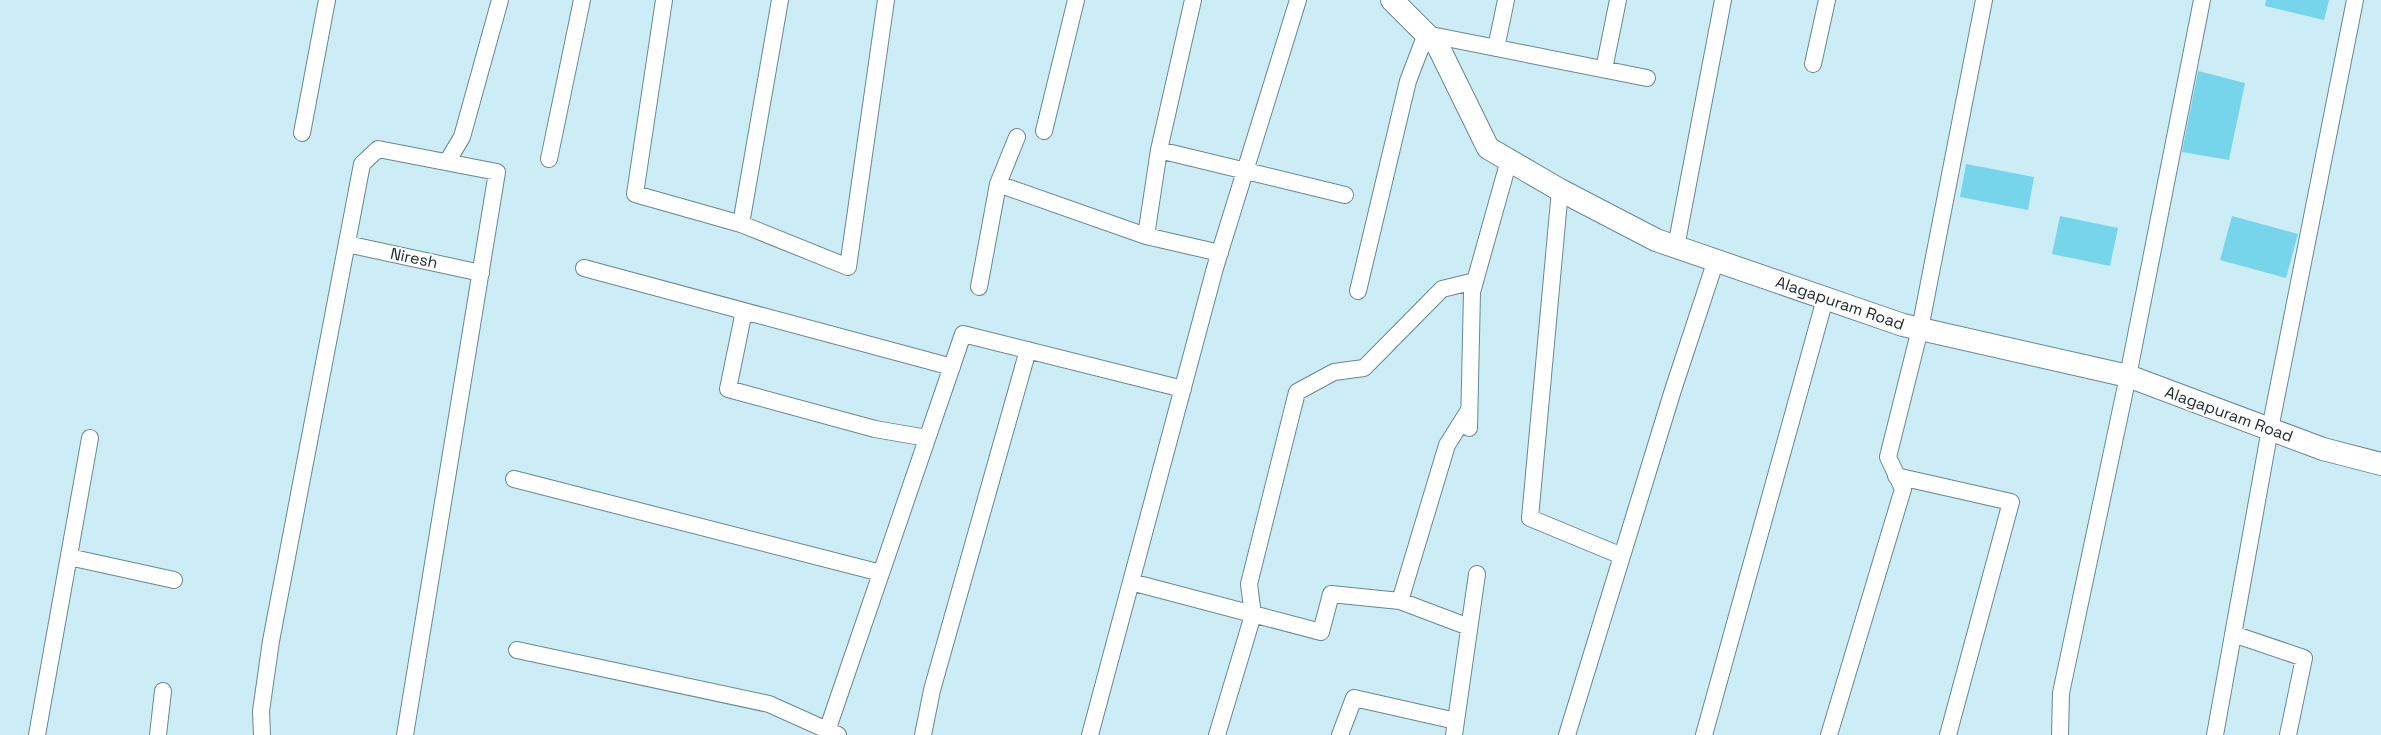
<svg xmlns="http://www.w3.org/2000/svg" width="2381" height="735" viewBox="0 0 2381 735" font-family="'Space Grotesk',sans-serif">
<rect width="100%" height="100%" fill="#cdedf6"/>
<path fill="#77d5eb" d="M2266,0H2329L2324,20L2265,6Z
M2198,71L2245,83L2229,160L2182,152Z
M1966,164L2034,177L2028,210L1960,197Z
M2060,216L2118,228L2110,266L2052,254Z
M2232,216L2298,234L2286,278L2220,260Z"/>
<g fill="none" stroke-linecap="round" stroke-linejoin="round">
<defs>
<path id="minor" d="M664,0L635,194L741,224L848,267L886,0
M1496,48L1506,0
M1813,64L1827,0
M1604,69L1618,0
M1044,131L1076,0
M302,133L327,0
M1159,150L1345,195
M549,159L582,0
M447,162L462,137L500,0
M998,184L1146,236L1159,150L1193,0
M1560,190L1530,518L1622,556
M741,224L780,0
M1146,236L1220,253
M347,244L481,273
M1676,247L1723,0
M584,268L952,367
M979,287L998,184L1017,137
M1358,291L1408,81L1426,34L1647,78
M744,311L728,389L875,429L927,438
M1469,428L1472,292L1509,160
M1896,476L2011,502L1948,735
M514,479L881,573
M69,557L174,580
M1131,582L1321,632L1331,594L1400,601L1469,627
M1400,601L1447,445L1469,410
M2233,634L2304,658L2288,735
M517,650L769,704L838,735
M827,731L963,334L1183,389
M37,735L90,438
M158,735L163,691
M262,735L261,711L271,641L362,164L378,149L497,172L405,735
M923,735L932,690L1028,350
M1090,735L1215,268L1298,0
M1217,735L1253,615L1249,584L1297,392L1334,372L1364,368L1442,289L1475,281
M1340,735L1354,698L1456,721
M1454,735L1477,574
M1567,735L1673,390L1716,260
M1704,735L1825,299
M1829,735L1903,489L1888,457L1920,329L1984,0
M2060,735L2061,693L2128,376L2202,0
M2215,735L2270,429L2355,0"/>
<path id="secondary" d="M1392,0L1438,46L1488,148L1560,190L1656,240L1903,325L2128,376L2323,449L2381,464"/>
</defs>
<use href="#minor" stroke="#69878e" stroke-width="18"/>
<use href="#secondary" stroke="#69878e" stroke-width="24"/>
<use href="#minor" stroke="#fff" stroke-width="16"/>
<use href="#secondary" stroke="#fff" stroke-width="22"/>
</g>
<g text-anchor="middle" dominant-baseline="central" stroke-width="4" stroke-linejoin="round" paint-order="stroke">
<g font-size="16" fill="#212d30" stroke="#fff">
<text transform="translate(414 258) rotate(12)">Niresh</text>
<text transform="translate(1840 303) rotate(19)">Alagapuram Road</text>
<text transform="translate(2229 414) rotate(20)">Alagapuram Road</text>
</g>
</g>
</svg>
